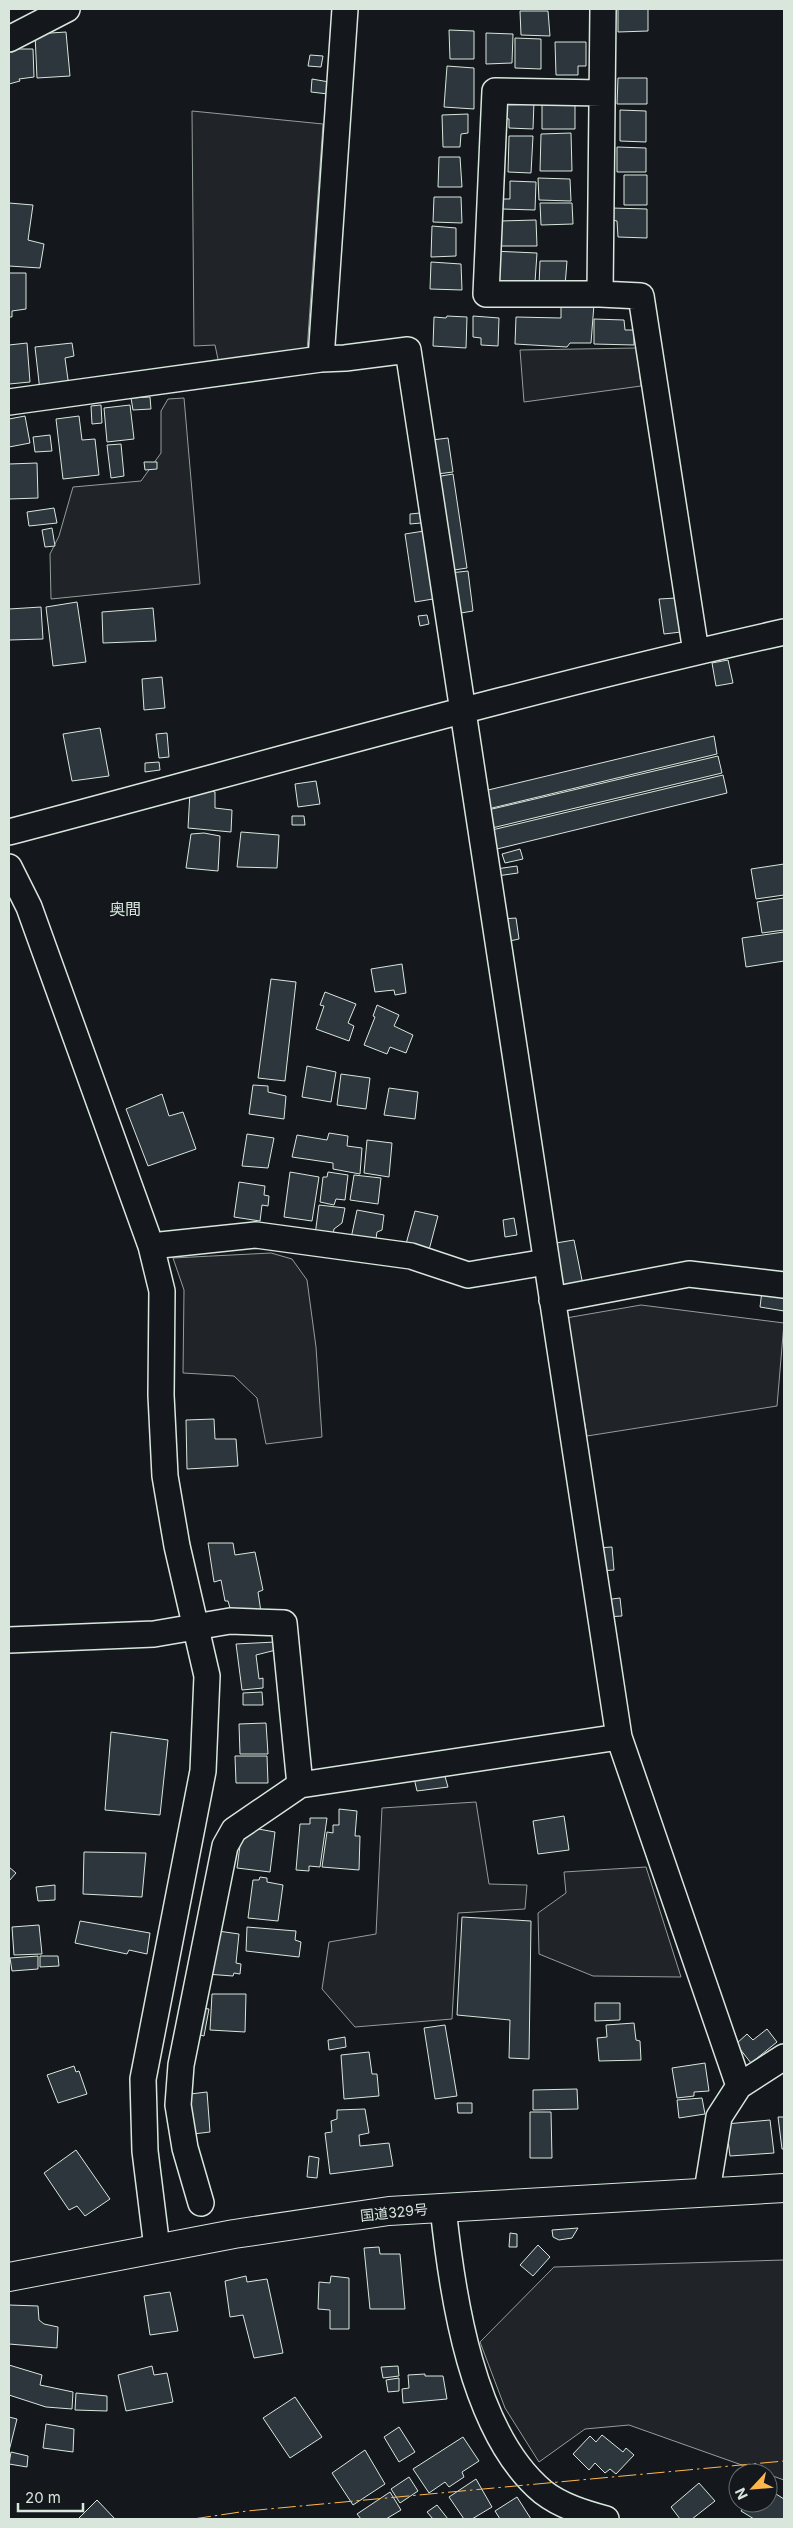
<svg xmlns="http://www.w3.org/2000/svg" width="793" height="2528" viewBox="0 0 793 2528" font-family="Inter,'Noto Sans JP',sans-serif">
<rect width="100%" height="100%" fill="#14181c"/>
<path fill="#202428" stroke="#939e99" d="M192,111L323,124L307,351L219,364L215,345L194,346Z
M637,348L641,386L524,402L520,350Z
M184,398L200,584L51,599L50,554L59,536L73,487L141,481L161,453V411L168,399Z
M271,1253L292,1259L307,1280L316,1347L322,1437L266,1444L257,1398L234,1376L183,1373L184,1290L173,1258Z
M641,1305L784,1323L777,1406L587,1436L566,1318Z
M476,1802L489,1884L527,1885L525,1909L458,1913L452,2019L355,2027L322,1989L329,1942L376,1934L382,1808Z
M646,1867L681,1977L593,1976L539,1954L538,1913L566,1893L564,1872Z
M784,2260V2480L629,2425L585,2429L539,2462L505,2408L480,2342L554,2267Z"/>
<path fill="#2c363c" stroke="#d8e6dc" d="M618,9H648V31L618,32Z
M520,11H548L550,36L521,35Z
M449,30L474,31V59H450Z
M66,32L70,76L37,78L35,34Z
M486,33L513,34L512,63L486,64Z
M515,38L541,39V69L515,68Z
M555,42H586V66H578V75H556Z
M11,49H33L34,77L19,79L20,81L9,84V51Z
M310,55L323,56L321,67L308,66Z
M447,66L474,68V109L444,107Z
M618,78H647V104H617Z
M312,79L329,82L328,94L311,92Z
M499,101H534L533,129L509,128V119L498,117Z
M542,104L575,105V129H542Z
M620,110L646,111V142L620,141Z
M468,114V133L461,134L460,147H443L442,115Z
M571,133L572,171H540L541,134Z
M509,136H533L531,173L508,172Z
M617,147L646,148V172H617Z
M439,157H460L462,187H438Z
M624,175H647V205H624Z
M538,178L570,179L571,201L539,200Z
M510,181L536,182L535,210L502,209V199H510Z
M434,197H461L462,223L433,222Z
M9,203L33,205L28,240L44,244L40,268L9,266Z
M540,203H572L573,224L541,225Z
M612,208L647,209V238L618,237L617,221L612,220Z
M536,220L537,246H501L500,221Z
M432,226L456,228V256L431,257Z
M492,251L537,253L535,282L492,281Z
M540,261H567L565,286L539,285Z
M431,262L461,264L462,290L430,289Z
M9,273H26V309L12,311V317H9Z
M594,304L591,343H570L567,347L515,344L516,317L561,318V305Z
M447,316L467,317L466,348L433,346L434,317L446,318Z
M473,316L499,318L498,346L481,345V338L473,337Z
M594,319L624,320L625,330H634V345L594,344Z
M27,343L30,382L9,384V345Z
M72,343L74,356L65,358L69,387L40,391L35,347Z
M150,397L151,409L133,410L131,398Z
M101,405L102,423L92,424L91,406Z
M130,405L134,439L107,442L104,408Z
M25,416L30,443L9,447V419Z
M79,416L82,440L95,439L99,475L63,479L56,419Z
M50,435L52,451L35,452L33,437Z
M448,438L453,472L437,474L432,440Z
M121,444L124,476L111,478L107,445Z
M144,462H157V469L145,470Z
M37,463L38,498L9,499V464Z
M453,474L467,568L448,571L435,477Z
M54,508L57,523L29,526L27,512Z
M420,513L421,523L410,524V514Z
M52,528L55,546L45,547L42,530Z
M424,531L433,599L415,602L405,534Z
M468,571L473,611L455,614L450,573Z
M676,598L681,632L664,634L659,599Z
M77,602L86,662L53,666L46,607Z
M41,607L43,639L9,640V609Z
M153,608L156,641L103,643L102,612Z
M427,615L429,624L420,626L418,616Z
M728,660L733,683L716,686L712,663Z
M162,677L165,708L144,710L142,679Z
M100,728L109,776L72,781L63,734Z
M167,733L169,757L159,758L156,734Z
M714,736L717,754L488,809L484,791Z
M718,756L722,773L492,828L488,810Z
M159,762L160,770L145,772V763Z
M723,775L727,793L497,849L492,830Z
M316,781L320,804L298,807L295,784Z
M205,789L215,792V808L232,810L231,832L188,828L190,792Z
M292,816H304L305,825H292Z
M241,832L279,835L277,868L237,867Z
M204,833L220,836L218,871L186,868L191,834Z
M520,849L523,859L505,863L502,854Z
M784,864V895L756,899L751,869Z
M517,866L518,873L497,876L496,869Z
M784,898V930L762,933L757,902Z
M516,918L519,939L505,942L502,919Z
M784,932V961L746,967L742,938Z
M402,964L406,993L395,995L394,990L375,992L371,969Z
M271,979L296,982L285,1081L258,1078Z
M325,992L356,1004L348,1023L354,1026L349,1041L316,1029L324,1006L320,1005Z
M377,1005L399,1015L394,1026L413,1035L406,1053L390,1047L387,1054L364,1045L375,1017L373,1016Z
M307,1066L336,1072L331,1102L302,1097Z
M341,1074L370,1078L366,1109L337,1105Z
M253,1085L268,1086V1092L286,1096L284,1119L249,1114Z
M389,1088L418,1092L415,1119L384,1115Z
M162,1094L169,1116L183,1112L196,1149L148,1166L126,1109Z
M329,1133L348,1136L347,1146L362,1148L360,1174L333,1169V1163L292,1157L297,1135L327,1140Z
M247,1134L274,1138L268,1168L242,1166Z
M367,1140L392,1143L389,1177L364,1173Z
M290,1172L319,1177L312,1221L284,1217Z
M328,1172L348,1175L345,1200L336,1199L334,1205L320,1202L323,1177H327Z
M354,1175L381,1178L378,1204L350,1200Z
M239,1182L265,1186L264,1195L269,1196L268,1206L262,1205L260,1221L234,1217Z
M319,1205L345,1208L342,1223L334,1229L332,1238L315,1235Z
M357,1210L384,1215L382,1230L377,1232L376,1239L350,1243Z
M415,1211L438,1216L429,1250L406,1244Z
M514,1218L517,1235L505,1237L503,1220Z
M574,1240L583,1285L562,1287L550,1244Z
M762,1291L784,1295V1311L760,1307Z
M214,1419L215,1439H236L238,1466L187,1469L186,1420Z
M208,1543H233L235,1555L255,1552L263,1590L258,1592L261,1612L232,1615L228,1601H225L221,1580L214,1582Z
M612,1547L614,1570L600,1571L596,1548Z
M620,1598L622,1616L606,1617L604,1600Z
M275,1642L276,1650L256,1655L259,1679L263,1678V1688L242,1690L236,1644Z
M262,1692L263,1705H243V1693Z
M266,1723L268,1754H240L239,1724Z
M111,1732L168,1740L160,1815L105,1810Z
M235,1756H267L268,1783H236Z
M444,1773L448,1787L417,1791L414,1778Z
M339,1809L357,1811L355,1836H360L359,1870L322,1867L327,1832L333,1833V1825H339Z
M564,1816L569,1850L538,1854L533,1821Z
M310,1818H327L320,1867L309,1866V1871L296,1870L300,1824H310Z
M253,1828L275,1832L270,1872L237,1868L241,1838H246L247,1831L253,1832Z
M84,1852L146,1853L142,1897L83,1894Z
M9,1867L16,1873L9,1881Z
M260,1877L267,1878V1882L283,1885L278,1921L248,1918L253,1880H259Z
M55,1885V1900L38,1901L36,1887Z
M462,1917L531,1921L529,2059L509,2058L510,2020L457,2015Z
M80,1921L150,1933L147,1954L129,1950L127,1954L75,1943Z
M39,1925L42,1954L14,1955L12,1927Z
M247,1927L296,1931L295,1940L301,1942L299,1957L246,1951Z
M211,1930L239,1934L236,1963L241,1964L240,1974L234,1973L233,1976L206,1974Z
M38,1956V1969L12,1971L10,1958Z
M40,1956H58L59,1966L40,1967Z
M212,1994H246L245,2032L210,2030Z
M595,2003H620V2020L595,2021Z
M197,2007L209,2009L204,2036L192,2033Z
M634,2023L636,2040L640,2041L641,2060L599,2061L597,2038L607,2037L606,2025Z
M445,2025L457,2096L435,2099L424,2028Z
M767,2029L777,2042L751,2063L736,2044L747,2034L753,2040Z
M345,2037L346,2047L329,2050L328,2040Z
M369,2052L372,2074H377L379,2096L344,2099L341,2055Z
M705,2063L709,2091L694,2092V2096L677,2098L672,2068Z
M74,2066L76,2072L79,2071L87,2094L58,2103L47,2075Z
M577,2089L578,2109L533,2110V2090Z
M207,2092L210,2132L193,2134L190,2094Z
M702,2098L705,2114L679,2118L677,2100Z
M457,2103H472V2113H458Z
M365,2109L369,2133L359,2135L360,2146L389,2143L393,2166L330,2174L325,2133L332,2132L331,2121L337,2119V2110Z
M530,2112H551L552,2158H530Z
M778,2117H784V2149H782Z
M770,2120L774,2153L730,2156L726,2124Z
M76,2150L110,2199L85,2216L77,2206L69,2210L44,2173Z
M309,2156L319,2158L317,2178L307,2177Z
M578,2228L572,2238L559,2240L553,2237L552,2230Z
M510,2233L517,2234V2247H509Z
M538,2245L550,2257L533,2276L520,2265Z
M379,2247L380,2254H400L405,2309H370L364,2248Z
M246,2276L247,2282L267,2279L283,2353L254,2358L243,2315L230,2317L225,2281Z
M331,2276L349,2278V2329H330V2310L318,2309L319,2282L330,2283Z
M170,2292L178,2331L150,2335L144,2296Z
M9,2305L38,2306L39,2320L44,2324L58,2327L57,2348L9,2344Z
M9,2365L42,2375L40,2385L73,2392L72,2409L46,2407L9,2395Z
M152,2366L154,2375L167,2373L173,2402L126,2411L118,2375Z
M398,2366L399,2376L383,2378L381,2367Z
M425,2374V2376H443L447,2399L403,2403L402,2389L409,2388L408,2375Z
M399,2378V2391L388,2392L386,2380Z
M76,2393L107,2396V2411L75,2410Z
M295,2397L322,2437L290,2458L263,2418Z
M9,2417L17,2419L9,2451Z
M46,2424L74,2429L73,2452L43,2448Z
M399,2427L415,2452L399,2462L384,2437Z
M602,2435L623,2452L626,2448L634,2455L616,2474L610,2469L605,2473L595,2463L589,2470L573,2454L590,2436L596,2442Z
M463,2437L479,2461L462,2472L464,2477L449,2487L445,2482L429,2493L413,2469Z
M365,2450L385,2484L353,2505L332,2473Z
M11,2452L28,2456L27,2467L9,2464Z
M409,2477L418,2491L400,2503L391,2489Z
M476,2479L492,2507L472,2519H464L449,2497Z
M699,2483L715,2501L692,2519H680L671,2507Z
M768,2489L784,2499V2519H754L741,2511L746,2503H768Z
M390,2492L401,2510L386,2519H361L357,2514Z
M517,2497L531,2519H500L495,2511Z
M97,2500L115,2519H78Z
M437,2505L448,2519H433L427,2512Z"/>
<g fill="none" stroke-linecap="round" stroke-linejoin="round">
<defs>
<path id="minor" d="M603,9L600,294L641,296L696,652
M9,39L67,9
M600,294H486L495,91L602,93
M321,359L345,9
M9,402L321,359L345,358L408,350L619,1737L739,2086
M9,832C267,764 524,690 784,632
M9,867L29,907L151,1246L162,1291L161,1395L165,1476L177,1546L207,1676L203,1771L143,2079L145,2151L157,2248
M151,1246L256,1235L411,1256L468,1275L546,1262
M552,1300L689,1274L784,1285
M9,1640L154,1634L230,1621L284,1623L300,1785
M707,2191L719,2117L739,2086L784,2057
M201,2203L185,2148L178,2105L181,2065L225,1846L234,1830L300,1785L619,1737
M443,2207C452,2295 472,2433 543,2492C561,2506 584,2513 606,2519"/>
<path id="highway" d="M9,2277L234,2234L389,2211L784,2188"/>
</defs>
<use href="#minor" stroke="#d8e6dc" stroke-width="28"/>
<use href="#highway" stroke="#d8e6dc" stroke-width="30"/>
<use href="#minor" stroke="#14181c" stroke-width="25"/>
<use href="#highway" stroke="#14181c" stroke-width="28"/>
<path stroke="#ffb74d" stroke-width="1" stroke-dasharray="18 4 2.5 4" stroke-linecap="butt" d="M193,2519L247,2511L784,2461"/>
</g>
<g text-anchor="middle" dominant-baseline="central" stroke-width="4" stroke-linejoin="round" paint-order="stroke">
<g font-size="14" fill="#d8e6dc" stroke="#14181c">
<text transform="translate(394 2212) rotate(-6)">国道329号</text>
</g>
<g font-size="16" fill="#d8e6dc" stroke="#14181c">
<text x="125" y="909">奥間</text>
</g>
</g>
<rect width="793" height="2528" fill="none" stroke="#d8e6dc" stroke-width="20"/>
<g transform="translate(753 2488) rotate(244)"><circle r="24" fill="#14181c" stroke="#626a69"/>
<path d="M0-4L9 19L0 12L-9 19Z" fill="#ffb74d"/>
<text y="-8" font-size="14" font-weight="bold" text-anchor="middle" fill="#d8e6dc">N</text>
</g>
<path d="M18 2503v8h65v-8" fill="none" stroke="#d8e6dc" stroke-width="2.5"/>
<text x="25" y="2503" font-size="15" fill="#d8e6dc" stroke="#14181c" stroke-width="4" paint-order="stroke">20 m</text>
</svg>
